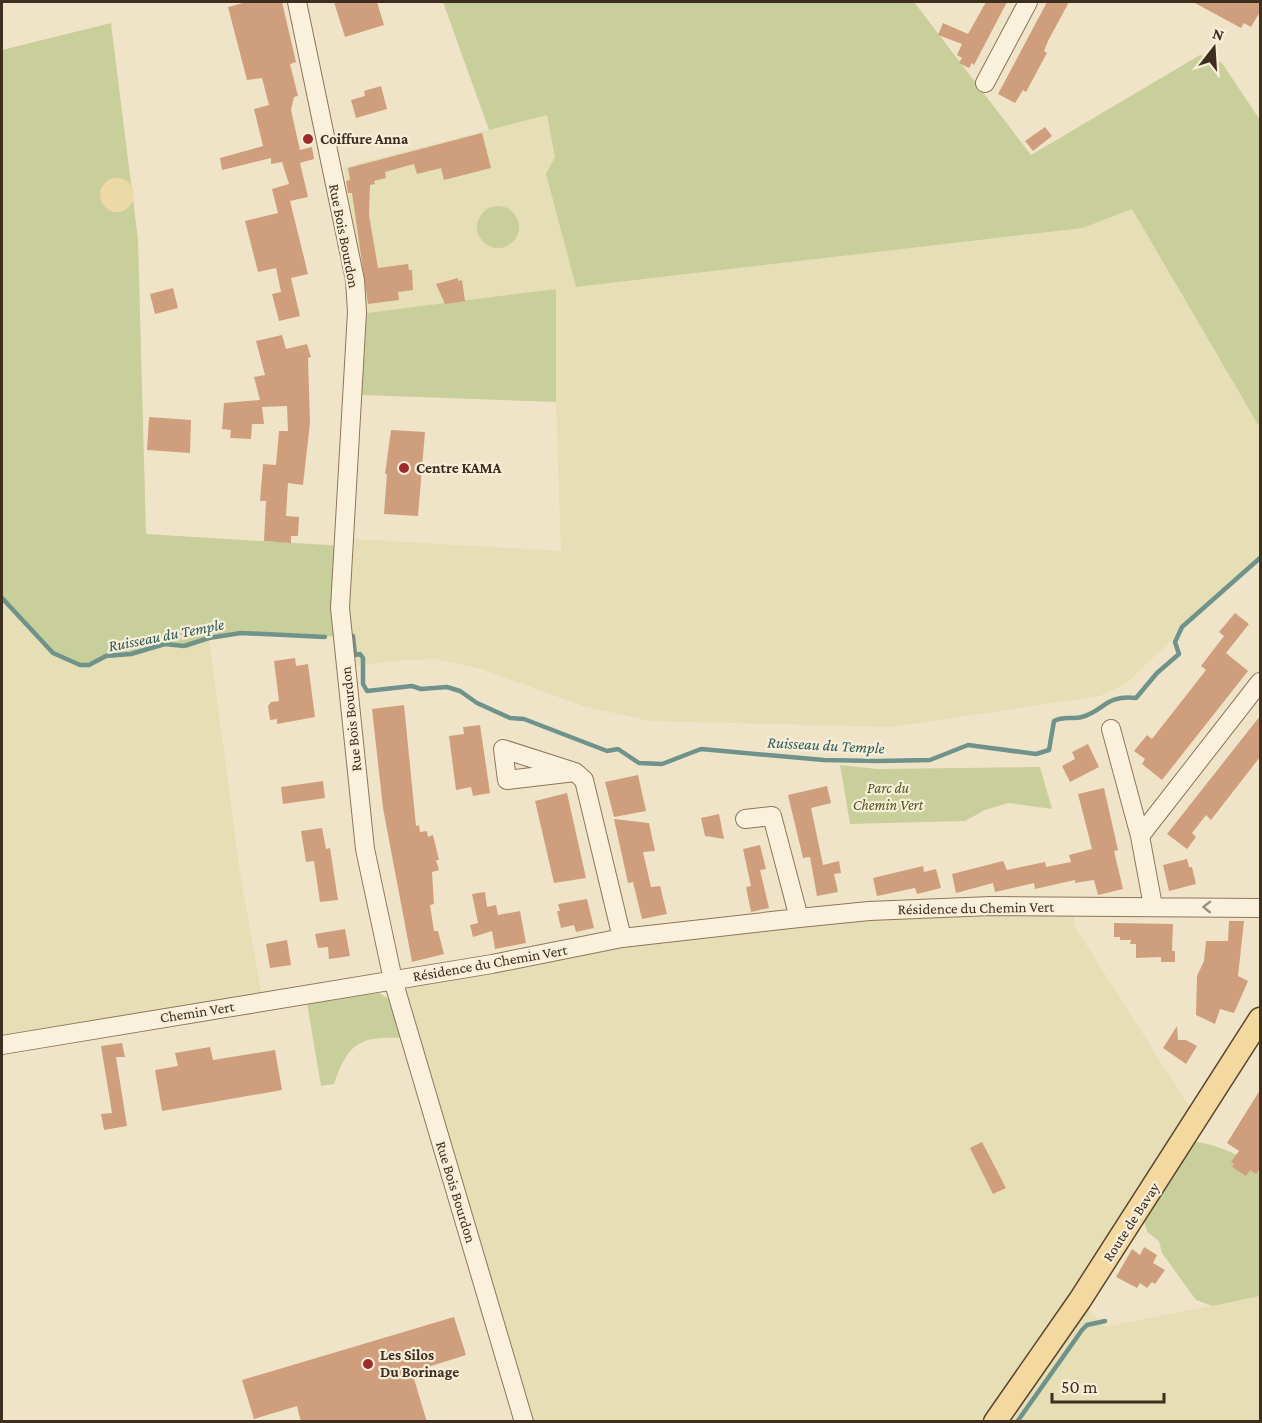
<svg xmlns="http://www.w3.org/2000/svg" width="1262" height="1423" viewBox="0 0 1262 1423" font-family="'Crimson Pro',serif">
<rect width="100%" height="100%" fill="#f0e4c8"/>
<path fill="#e6deb5" d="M547,115L555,157L546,174L576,287L1083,228L1132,209L1260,428V562L1229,584L1127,683L1100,696L892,727L650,721L583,706L478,668L436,659L404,660L344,667V546L354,539L561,551L556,402V290L367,313L344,167Z
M2,599L40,640L89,665L106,656L131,654L165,644L184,646L209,638L241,879L263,1002L2,1045Z
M1076,906L1073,924L1197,1119L1080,1300L1105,1327L1260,1296V1421H534L393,980L799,918Z"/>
<path fill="#c9cf9b" d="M443,2H914L1031,155L1200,55L1222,63L1260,120V428L1132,209L1083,228L576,287L546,174L555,157L547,115L489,130Z
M111,23L138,239L146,534L344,546L342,636L306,637L241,633L209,638L184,646L165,644L131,654L106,656L89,665H80L53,653L2,598V50Z
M477 227a21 21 0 1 1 42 0a21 21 0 1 1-42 0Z
M556,289V402L361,395L367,313Z
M840,765L877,769L1040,767L1052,809L1008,803L985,810L965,821L850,824Z
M379,993L389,999L402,1038C358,1036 348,1044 334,1084L321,1086L307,1003Z
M1183,1141C1213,1141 1234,1154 1260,1166V1296L1212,1306L1196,1300L1162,1253L1159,1241L1147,1232L1140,1207Z"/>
<path fill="#ecd9a5" d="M100 195a17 17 0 1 1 34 0a17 17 0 1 1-34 0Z"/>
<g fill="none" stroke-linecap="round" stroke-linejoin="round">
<path stroke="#6f938a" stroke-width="4.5" d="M2,598L53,653L80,665H89L106,656L131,654L165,644L184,646L209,638L241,633L325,637
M353,636L355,655L360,654L363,658V684L367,691L412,686L421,689L447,687L460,691L477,703L510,718L524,719L607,751L618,749L639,763L662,764L701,749L824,760L878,761L930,760L968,745L1036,754L1049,750L1054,721C1066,715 1072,720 1082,717C1105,710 1105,695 1136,698L1157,673L1179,654L1175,642L1182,627L1260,558
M1017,1422L1082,1330L1087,1325L1105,1321"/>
</g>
<path fill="#cf9f7d" d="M247,2H282L296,62L290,64L298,96L294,97L291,110L300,150L312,147L314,159L300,163L308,197L290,201L308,274L291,278L300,316L279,321L272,294L281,292L276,268L258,272L245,221L278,213L272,189L289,184L282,162L271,164V158L222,170L220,158L263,146L254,109L269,105L262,78L247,80L228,7Z
M334,2H377L384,25L345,37Z
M986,2H1007L974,65L972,63L969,68L959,63L962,58L957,55L962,44L938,35L943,23L968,34Z
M1047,2H1069L1048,41L1044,51L1047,53L1026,92L1023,90L1015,103L998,94Z
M1193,2H1260V12L1251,27L1244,23L1241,28Z
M381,86L387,109L356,118L351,100L365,96L364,91Z
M1045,127L1052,136L1033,151L1025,141Z
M482,133L491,168L444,180L441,168L417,174L414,164L385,172L386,178L374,181L375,184L370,185L369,215L378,268L408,264L409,270H412L413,290L398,292L399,300L368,304L352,193H348L346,181L350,180L348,168Z
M458,278V281L462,280L465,301L445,304L436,284Z
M173,288L178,308L155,314L150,294Z
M282,335L286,349L307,344L311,357L308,358L310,423L303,485L288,483L286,516L299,517L298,536H291V543L264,541L266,501H260L263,464L276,465L279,431H288L287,406L262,407L264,424H252L251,439L230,438L231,430L222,429L224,403L260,400L254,377L265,375L256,341Z
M149,417L191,420L190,453L147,450Z
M391,430L425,432L418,516L384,514L387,474H385Z
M1235,613L1249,624L1226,653L1248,671L1162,780L1142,764L1145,759L1134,751L1147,735L1152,739L1206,670L1201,666L1224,636L1219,632Z
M295,658L296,666L308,664L315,717L277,724V719L270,720L268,706L271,702L279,701L274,661Z
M404,705L416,826L419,825L420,832L427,831L428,837L433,835L439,860H436L439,870L432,872L434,904L430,905L434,931H438L444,954L412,962L383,808L372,709Z
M1260,716V757L1211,820L1206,815L1192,833L1196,837L1187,849L1167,834Z
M480,725L490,793L473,796L471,787L456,790L449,736L464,734L463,727Z
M1088,744L1099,767L1070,782L1062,766L1075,759L1072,752Z
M638,775L646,811L614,817L605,782Z
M323,781L325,798L283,804L281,787Z
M827,786L831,803L811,808L823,865L839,861L841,873L834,874L838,892L817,896L810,857L803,858L788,795Z
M1104,788L1118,850L1114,851L1123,889L1098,895L1094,880L1075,883V880L1035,889L1034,883L995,892L993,883L956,893L952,874L1003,861L1007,870L1045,862L1046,867L1071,862L1069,855L1092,849L1078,794Z
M567,793L586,878L554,883L535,801Z
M719,814L724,839L705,836L701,818Z
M614,819L649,823L655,851L643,852L651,887L660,886L667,914L642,919L633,882L628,883Z
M322,828L326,849L330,848L338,900L320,902L314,861L306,862L301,831Z
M760,845L766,869L760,870L769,908L751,912L746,887L751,886L743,849Z
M1187,859L1189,867H1192L1196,884L1169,891L1163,865Z
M923,866L924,872L936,869L941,888L917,894L915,888L877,896L873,878Z
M485,892L487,907L496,905L498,915L520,911L526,943L495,949L492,931L473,937L470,925L478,923L472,894Z
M587,899L594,928L576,932L574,925L561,928L557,911H560L558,904Z
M1229,921H1244L1238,976L1248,981L1234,1013L1220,1009L1215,1024L1196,1015L1197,976L1204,961L1206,941H1228Z
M1114,923L1173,924L1172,951H1175V962H1161V957L1136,958V944H1130L1131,940H1120V937H1114Z
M345,929L350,956L329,959L328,947L318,948L315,934Z
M287,940L291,965L270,968L266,944Z
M1177,1026L1178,1040H1186L1197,1046L1186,1064L1163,1048Z
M122,1043L125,1057H116L127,1126L104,1130L101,1114L112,1113L101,1046Z
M210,1047L213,1060L275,1050L282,1090L162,1111L155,1070L178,1066L175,1053Z
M1260,1090V1168L1256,1174L1250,1170L1246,1176L1232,1167L1234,1164L1231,1162L1239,1151L1227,1143Z
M982,1142L1006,1188L993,1194L970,1148Z
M1144,1247L1157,1255L1153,1263L1165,1270L1155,1284L1152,1282L1147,1288L1140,1283L1137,1288L1116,1277L1132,1249L1140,1255Z
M454,1317L466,1355L412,1372L427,1422H301L297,1406L254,1419L242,1380Z"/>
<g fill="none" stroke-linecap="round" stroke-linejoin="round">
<defs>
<path id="minor" d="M297,2L355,280L357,312L340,608L365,849L393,980L524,1422
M985,83L1028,2
M1111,729L1140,836L1153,906
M575,772L507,780L503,749L575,772L584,780L622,938
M745,819L772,816L799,918
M1140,836L1260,682
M2,1045L492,964L622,938L799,918L869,911L991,906L1260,908"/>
<path id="major" d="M995,1422L1080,1300L1260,1019"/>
</defs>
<use href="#minor" stroke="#8d765c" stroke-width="20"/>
<use href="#major" stroke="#5b4430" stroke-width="25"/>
<use href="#minor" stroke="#faf1dc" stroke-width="18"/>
<use href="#major" stroke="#f3d9a0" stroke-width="22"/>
</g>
<defs><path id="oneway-chevron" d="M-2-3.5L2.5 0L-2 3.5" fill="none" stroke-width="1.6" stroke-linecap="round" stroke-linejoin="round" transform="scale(1.5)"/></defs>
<use stroke="#9c907e" href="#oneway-chevron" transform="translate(1207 907) rotate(-179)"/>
<g fill="#9e2a2b" stroke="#f7eed8" stroke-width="2">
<circle cx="308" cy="139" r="6"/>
<circle cx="404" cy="468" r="6"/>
<circle cx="368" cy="1364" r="6"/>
</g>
<g text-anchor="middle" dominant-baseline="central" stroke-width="4.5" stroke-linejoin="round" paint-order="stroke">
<g font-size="15" font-weight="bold" fill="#3d2e20" stroke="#f7eed8" text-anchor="start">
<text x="320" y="139">Coiffure Anna</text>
<text x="416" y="468">Centre KAMA</text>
<text x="380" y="1355">Les Silos<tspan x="380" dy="17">Du Borinage</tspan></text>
</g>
<g font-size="15" fill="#3d2e20" stroke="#f7eed8">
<text transform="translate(344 236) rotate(79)">Rue Bois Bourdon</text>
<text transform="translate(351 719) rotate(-96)">Rue Bois Bourdon</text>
<text transform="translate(976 908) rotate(-1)">Résidence du Chemin Vert</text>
<text transform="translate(490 963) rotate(-10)">Résidence du Chemin Vert</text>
<text transform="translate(197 1012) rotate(-9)">Chemin Vert</text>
<text transform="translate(456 1192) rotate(73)">Rue Bois Bourdon</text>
<text transform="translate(1131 1222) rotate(-57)">Route de Bavay</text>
</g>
<g font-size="15" font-style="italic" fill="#4d5a26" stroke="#f7eed8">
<text x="888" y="788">Parc du<tspan x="888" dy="17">Chemin Vert</tspan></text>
</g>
<g font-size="16" font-style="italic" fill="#2f5d5a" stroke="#f7eed8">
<text transform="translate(166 635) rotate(-11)">Ruisseau du Temple</text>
<text transform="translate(826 745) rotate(3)">Ruisseau du Temple</text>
</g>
</g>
<rect width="1262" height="1423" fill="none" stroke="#3d2e20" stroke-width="6"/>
<g transform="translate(1214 48) rotate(17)" stroke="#f7eed8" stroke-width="4.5" paint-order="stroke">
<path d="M0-4.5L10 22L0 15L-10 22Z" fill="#3d2e20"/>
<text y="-9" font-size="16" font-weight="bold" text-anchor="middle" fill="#3d2e20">N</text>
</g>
<path d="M1052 1393v9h112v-9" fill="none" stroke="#3d2e20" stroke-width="3"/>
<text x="1061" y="1393" font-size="18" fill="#3d2e20" stroke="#f7eed8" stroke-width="4.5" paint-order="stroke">50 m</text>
</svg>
